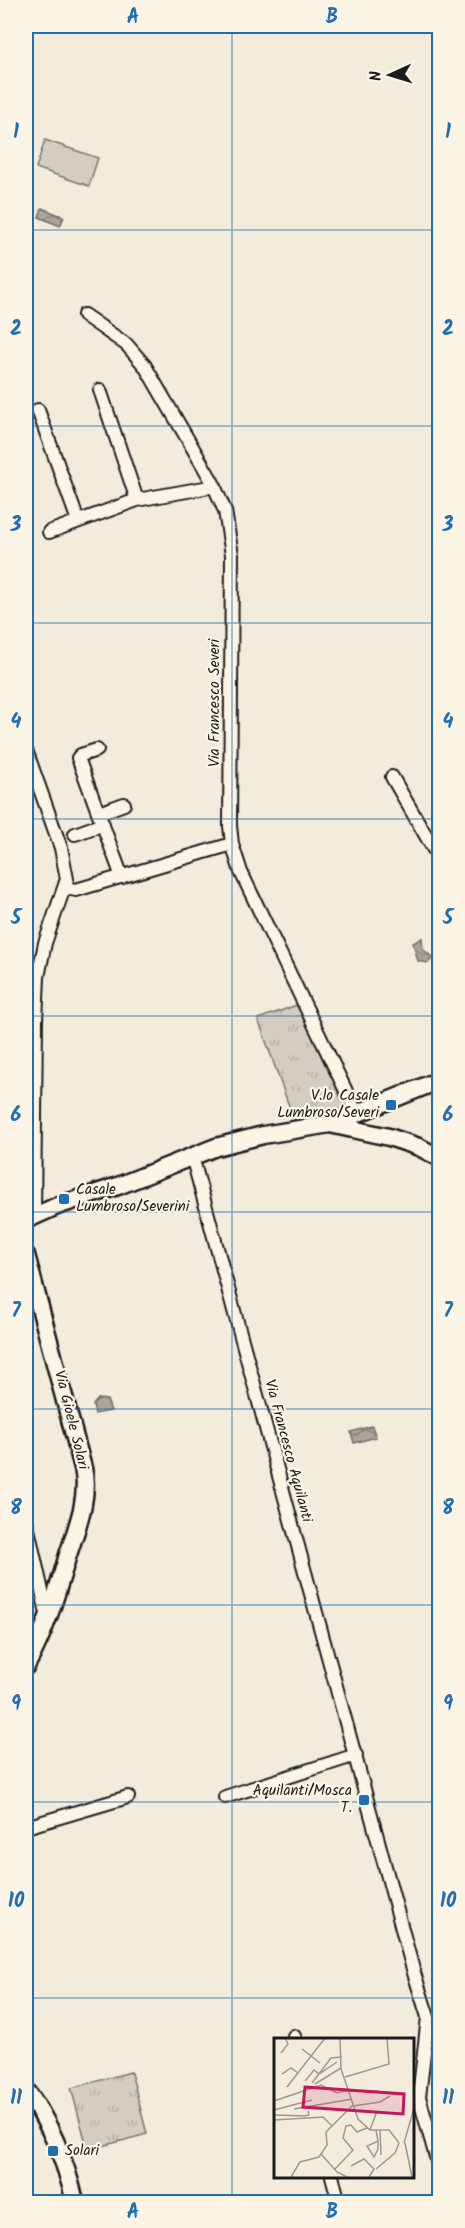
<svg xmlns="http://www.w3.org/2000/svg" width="465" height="2228" viewBox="0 0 465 2228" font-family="Kalam,sans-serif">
<defs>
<pattern id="grass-tufts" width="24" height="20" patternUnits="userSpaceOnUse" patternTransform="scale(1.5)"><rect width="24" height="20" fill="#d3cec1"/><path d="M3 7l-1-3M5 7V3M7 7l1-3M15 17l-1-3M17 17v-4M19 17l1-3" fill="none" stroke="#b5b0a5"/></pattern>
<pattern id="water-waves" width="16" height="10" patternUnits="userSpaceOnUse" patternTransform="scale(1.5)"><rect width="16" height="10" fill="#aaa59b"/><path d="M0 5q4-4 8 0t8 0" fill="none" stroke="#8a867e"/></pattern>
</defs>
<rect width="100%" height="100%" fill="#f3ecdd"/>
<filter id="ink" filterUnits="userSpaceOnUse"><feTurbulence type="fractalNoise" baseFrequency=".0167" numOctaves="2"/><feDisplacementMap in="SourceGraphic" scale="12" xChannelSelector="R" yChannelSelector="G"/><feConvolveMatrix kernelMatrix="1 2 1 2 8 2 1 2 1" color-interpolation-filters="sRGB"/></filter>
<g filter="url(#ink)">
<path fill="url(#grass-tufts)" stroke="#78756e" stroke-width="1.5" d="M297,1005L347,1108L331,1114L294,1120L258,1019Z
M131,2072L147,2134L88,2150L71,2088Z"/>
<path fill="#d3cec1" stroke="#78756e" stroke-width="1.5" d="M45,140L98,158L89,186L36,168Z"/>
<path fill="url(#water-waves)" stroke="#716e68" stroke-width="1.5" d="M42,208L64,217L60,226L39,217Z
M422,938L423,949L433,958L428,963L418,961L413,943Z
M98,1399L107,1400L111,1411L95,1414L93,1405Z
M372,1426L376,1437L354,1443L351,1432Z"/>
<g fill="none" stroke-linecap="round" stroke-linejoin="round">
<defs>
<path id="street" d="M84,315L127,345L145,366L212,481L225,511L232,555L230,826L232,844L241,872L357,1114
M100,390L137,500
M38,410L78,521
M49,532L137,500L215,486
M26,750L61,848L67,879L45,943L38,977L36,1021L34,1216
M97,750L81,755L78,758L122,877
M392,777L440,860
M99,813L124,804
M75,834L103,824
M65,888L76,890L232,844
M192,1156L414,1973L428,2017L419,2097L440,2171
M26,1520L48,1618
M225,1797L356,1755
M26,1827L128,1797
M294,2036L295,2039
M332,2176L339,2202"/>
<path id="secondary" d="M331,1124L440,1080
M26,1220L57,1206L118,1186L216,1147L263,1135L330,1124L389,1137L419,1147L440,1158
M26,1255L83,1468C90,1498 76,1529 67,1558C56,1596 45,1632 26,1666
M26,2090C50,2123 66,2162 75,2202"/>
</defs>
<use href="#street" stroke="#1c1c1c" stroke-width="16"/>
<use href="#secondary" stroke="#1c1c1c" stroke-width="21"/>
<use href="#street" stroke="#fcf5e5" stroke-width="12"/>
<use href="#secondary" stroke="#fcf5e5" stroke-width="16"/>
</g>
</g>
<path fill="none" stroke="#1f6fb2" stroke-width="1.5" stroke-opacity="0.55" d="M232,26V2202M26,230H440M26,426H440M26,623H440M26,819H440M26,1016H440M26,1212H440M26,1409H440M26,1605H440M26,1802H440M26,1998H440"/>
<g fill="#1f6fb2" stroke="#fcf5e5" stroke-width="2">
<rect x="385" y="1099" width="12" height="12" rx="3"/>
<rect x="58" y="1193" width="12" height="12" rx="3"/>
<rect x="358" y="1794" width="12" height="12" rx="3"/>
<rect x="47" y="2145" width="12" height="12" rx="3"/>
</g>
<g text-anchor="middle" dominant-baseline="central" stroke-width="4.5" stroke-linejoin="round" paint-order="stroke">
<g font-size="15" fill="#1c1c1c" stroke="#fcf5e5">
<text transform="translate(215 703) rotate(-90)">Via Francesco Severi</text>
<text transform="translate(71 1420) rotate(76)">Via Gioele Solari</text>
<text transform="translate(288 1451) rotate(75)">Via Francesco Aquilanti</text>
</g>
<g font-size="15" fill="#1c1c1c" stroke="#fcf5e5" text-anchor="end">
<text x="379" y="1096">V.lo Casale<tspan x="379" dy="17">Lumbroso/Severi</tspan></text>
<text x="76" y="1190" text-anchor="start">Casale<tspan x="76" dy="17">Lumbroso/Severini</tspan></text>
<text x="352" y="1791">Aquilanti/Mosca<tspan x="352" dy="17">T.</tspan></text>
<text x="65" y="2151" text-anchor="start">Solari</text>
</g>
</g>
<g transform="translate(274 2038)">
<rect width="140" height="140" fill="#f3ecdd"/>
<path fill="none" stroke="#9d9990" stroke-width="1.5" d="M66,0L67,31L84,81L96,92H115L125,105M28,11L46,25M7,15L14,6L11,0M8,36L17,30L24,35M71,39L115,26L113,0M31,43L40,32L45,36L63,24M38,45L57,20L68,19M41,46L67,30M13,49L51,0M76,53H104M0,63L47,47L63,55L75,52M79,68L106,64L116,58M20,71L78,61M0,72L38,62M0,77L31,78L35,77L34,73M0,82L49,79L58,88M96,92L103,73M102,92L104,103V111L100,119L93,108L104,103M106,92L107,117M130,105L140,70M131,105L138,139M47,116L63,134L73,139M77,128L90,121L100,131L95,139M61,131L79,112L69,100L72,88L77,87L83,94L93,90M102,131L121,115L125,105M17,139L26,124L45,119L53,107L52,94L79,67"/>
<path fill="#c2185b" fill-opacity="0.15" stroke="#c2185b" stroke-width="3" d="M31,49L130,56L129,76L29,69Z"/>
<rect width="140" height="140" fill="none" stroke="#1c1c1c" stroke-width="3"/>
</g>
<rect width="465" height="2228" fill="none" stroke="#fcf5e5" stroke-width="66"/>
<g transform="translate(390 75) rotate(266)" stroke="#fcf5e5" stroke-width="4.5" paint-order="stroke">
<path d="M0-4.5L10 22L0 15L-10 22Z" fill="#1c1c1c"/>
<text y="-9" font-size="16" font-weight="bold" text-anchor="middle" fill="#1c1c1c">N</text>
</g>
<rect x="33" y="33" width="399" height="2162" fill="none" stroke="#1f6fb2" stroke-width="2"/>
<g font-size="20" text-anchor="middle" font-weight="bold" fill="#1f6fb2">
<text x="133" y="23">A</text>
<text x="332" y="23">B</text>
<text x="16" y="138">1</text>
<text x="448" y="138">1</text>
<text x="16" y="335">2</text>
<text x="448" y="335">2</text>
<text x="16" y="531">3</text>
<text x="448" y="531">3</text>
<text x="16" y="728">4</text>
<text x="448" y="728">4</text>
<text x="16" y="924">5</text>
<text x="448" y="924">5</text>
<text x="16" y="1121">6</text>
<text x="448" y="1121">6</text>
<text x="16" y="1317">7</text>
<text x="448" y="1317">7</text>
<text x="16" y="1514">8</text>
<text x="448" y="1514">8</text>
<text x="16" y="1710">9</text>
<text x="448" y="1710">9</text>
<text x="16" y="1907">10</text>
<text x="448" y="1907">10</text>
<text x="16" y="2104">11</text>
<text x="448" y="2104">11</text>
<text x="133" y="2218">A</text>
<text x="332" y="2218">B</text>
</g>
</svg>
